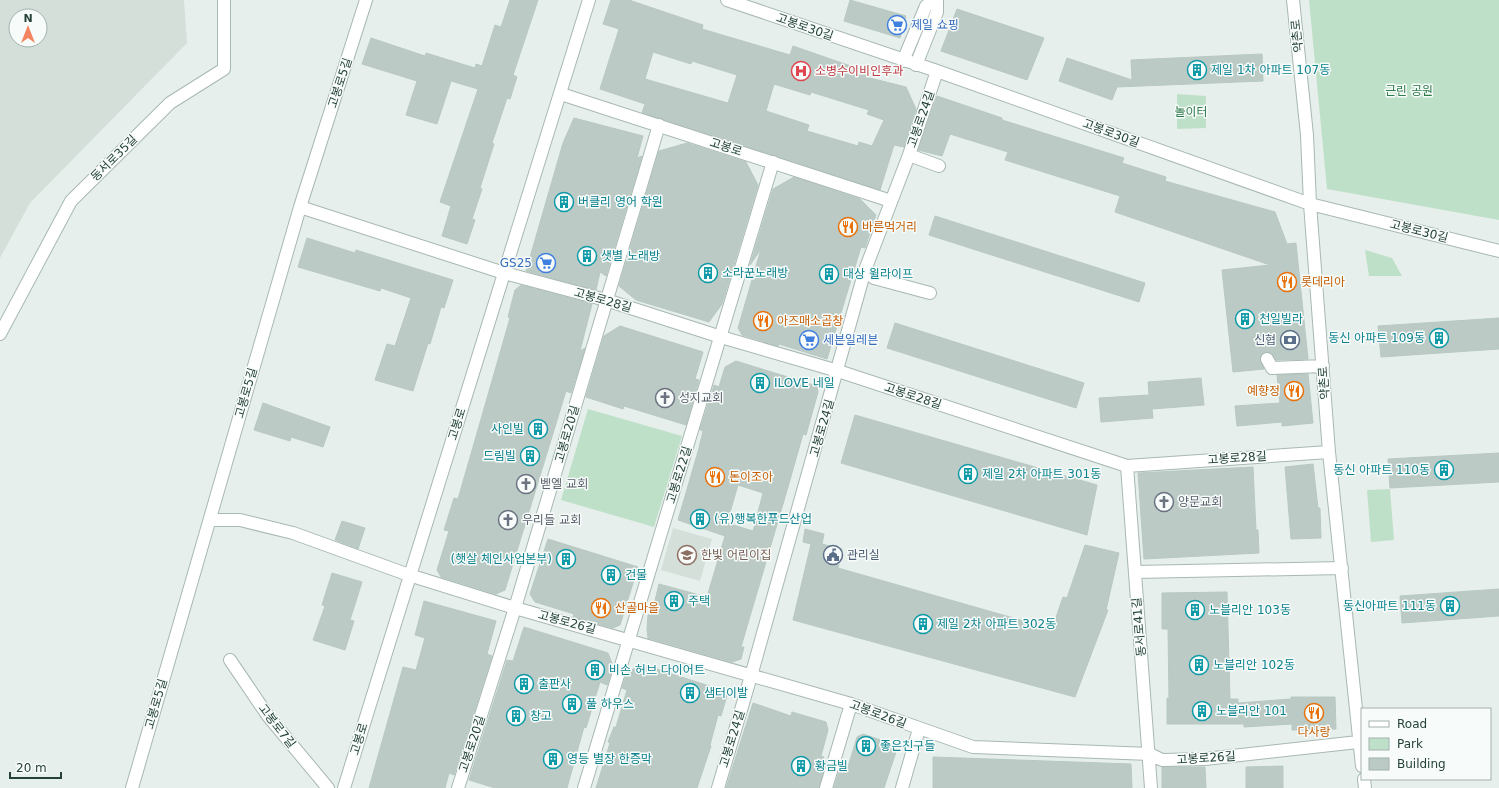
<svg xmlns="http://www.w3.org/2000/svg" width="1499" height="788" viewBox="0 0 1499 788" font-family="'DejaVu Sans','Noto Sans KR',sans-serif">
<rect width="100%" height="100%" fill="#e6efeb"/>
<path fill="#d4dfda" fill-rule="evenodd" d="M0,0H184L187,43L30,203L0,258ZM16,16H40V40H16Z
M673,528L712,539L700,581L661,570Z"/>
<path fill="#bfe0c8" d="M1309,0H1499V220L1327,189Z
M1177,94L1206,96V128L1177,129Z
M1365,250L1392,258L1402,276H1369Z
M588,409L682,436L654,527L561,500Z
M1390,489L1394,540L1371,542L1367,490Z"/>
<path fill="#bbcac4" stroke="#b8c9c2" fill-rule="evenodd" d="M510,0H538L513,75L517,77L510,99L507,98L492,143L494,144L480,188L482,189L472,219L475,220L467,244L442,236L451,206L440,202L478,89L451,81L437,124L406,115L417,81L362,64L371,38L425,56L426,53L475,68L476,64L482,66L495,25L501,27Z
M611,0H629L703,25L702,29L790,55L793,46L868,72L866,77L906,87L916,109L904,147L894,145L880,190L642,113L645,104L600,89L619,29L603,24ZM653,52L691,64L692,61L737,75L728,103L645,79ZM774,84L810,95L811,92L869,110L867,114L884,120L872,146L859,142L858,146L807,131L809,125L766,111Z
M850,0L906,16L900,38L844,21Z
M957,9L1044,38L1027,80L941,51Z
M1262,54L1263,81L1117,87L1112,100L1059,81L1067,58L1132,80L1131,60Z
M937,96L1002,118V120L1124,158L1122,163L1166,177L1165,181L1275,212L1287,244L1296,243L1308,359L1276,360L1271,353L1267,352L1263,353L1260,358L1264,369L1233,372L1222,270L1270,265L1115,212L1120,196L1005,160L1008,152L950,134L942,156L918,150Z
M574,118L643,136L637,158L642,156L606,276L600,272L596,290L526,271L563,143Z
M687,143L746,162L758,185L722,304L709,322L636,300L619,286L659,151Z
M794,177L860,199L876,215L865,248L861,247L827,359L779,344L778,346L742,335L738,328L761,249L750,265L773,189Z
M935,216L1145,283L1139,302L929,235Z
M307,238L355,253L356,250L453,280L444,308L441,307L430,344L428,343L413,391L375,380L387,344L395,346L411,298L381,288L380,291L298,267Z
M521,285L592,304L580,351L585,348L571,393L566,391L505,590L496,594L441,577L437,570L449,531L444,530L454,498L458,499L510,318L508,317L515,290Z
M1499,318V349L1381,357L1378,326Z
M895,323L1084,383L1076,408L887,348Z
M620,326L703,352L695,379L699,380L686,425L624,406L623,409L586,397L604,336Z
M736,361L817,386L818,392L806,435L803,434L788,487L741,647H744L741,659L732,662L648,638L647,630L648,615L652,613L659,584L707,597L725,536L678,520L699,448L703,431L700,430L714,385L719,387L725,367ZM738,485L763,493L753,531L727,523Z
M1308,374L1313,423L1282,426V422L1237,426L1235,406L1280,403L1277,375Z
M1201,378L1204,405L1152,409L1153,418L1101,422L1099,398L1149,395L1148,382Z
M263,403L330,427L323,447L291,437L290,441L254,430Z
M855,415L1097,485L1087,535L841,463Z
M1499,453V482L1390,488L1388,459Z
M1313,464L1318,508H1320L1321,538L1291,539L1285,467Z
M1253,467L1256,530H1258L1259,553L1144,559L1138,473Z
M342,521L365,528L358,549L335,540Z
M805,529L824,534L822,544L842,549L838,568L1052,629L1063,597L1067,598L1085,545L1119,553L1106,610H1108L1075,697L793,620L811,544L803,542Z
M548,539L638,567L620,625L613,628L573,617L574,614L535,602L530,594Z
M332,573L362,582L350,620L354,621L345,650L313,640L325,606L322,605Z
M1499,589V616L1402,623L1400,596Z
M1227,592L1230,699H1238V703L1291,699V697H1335L1336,729L1292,730V724L1244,727V724H1167V698H1169L1168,629H1162V593Z
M424,601L496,621L487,654L492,656L454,775L449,773L445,788H369L403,667L416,670L425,638L415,635Z
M524,627L608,653L613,666L607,685L600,682L586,728L584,727L567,788H495L469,780L507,660L513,661Z
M641,664L728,692L721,716L718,715L710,745L711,746L697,788H596L610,743L608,742L614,727H616L627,690L622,688L627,673Z
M753,703L791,716L792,712L826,722L828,730L821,756L824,757L823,760L826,761L819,788H726Z
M863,734L898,746L884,788H834L841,765L848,767L857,737Z
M933,757L1131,764L1132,788H933Z
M1283,766V788H1246V767Z
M1162,767H1205L1206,788H1162Z"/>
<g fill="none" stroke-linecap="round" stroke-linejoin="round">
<defs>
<path id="minor" d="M727,0L937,71L1310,204L1499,251
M1293,0L1307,135L1310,204L1329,452L1362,766
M903,61L926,6L934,0
M916,65L937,12V0
M561,94L891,201
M909,155L939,166
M300,207L504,273L606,300L721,337L838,371L1127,466L1329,452
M865,270L874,278L930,293
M0,334L71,201L170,103L224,69V0
M1267,359L1272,368L1323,366
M1127,466L1151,788
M210,520H240L293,533L409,575L515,608L851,704L973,747L1150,754L1162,760L1205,759L1358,742
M1135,572L1342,568
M230,660L268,716L328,788
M1364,779L1365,788
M132,788L300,207L366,0
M458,788L515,608L659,125
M584,788L773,162
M718,788L751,676L865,270L909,155L937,71
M826,788L851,704
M902,788L919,729"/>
<path id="tertiary" d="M344,788L589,0"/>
</defs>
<use href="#minor" stroke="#a8b8b2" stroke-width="14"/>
<use href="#tertiary" stroke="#a8b8b2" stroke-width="14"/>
<use href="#minor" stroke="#fff" stroke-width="12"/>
<use href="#tertiary" stroke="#fff" stroke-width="12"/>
</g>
<defs>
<symbol id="supermarket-ring" viewBox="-11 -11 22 22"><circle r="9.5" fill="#f7fbf9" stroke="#3f7fe0" stroke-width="1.5"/><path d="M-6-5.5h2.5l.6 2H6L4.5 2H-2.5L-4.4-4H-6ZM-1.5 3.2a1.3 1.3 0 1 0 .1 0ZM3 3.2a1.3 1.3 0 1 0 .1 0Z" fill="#3f7fe0"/></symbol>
<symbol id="building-ring" viewBox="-11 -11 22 22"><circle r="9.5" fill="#f7fbf9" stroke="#0f9aa8" stroke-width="1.5"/><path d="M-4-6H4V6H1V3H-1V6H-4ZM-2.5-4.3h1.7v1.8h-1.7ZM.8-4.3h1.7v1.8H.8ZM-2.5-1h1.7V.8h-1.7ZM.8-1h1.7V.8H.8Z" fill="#0f9aa8"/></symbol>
<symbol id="hospital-ring" viewBox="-11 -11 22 22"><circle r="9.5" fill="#f7fbf9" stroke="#e0444e" stroke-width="1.5"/><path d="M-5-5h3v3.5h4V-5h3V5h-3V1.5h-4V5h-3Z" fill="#e0444e"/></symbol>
<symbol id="restaurant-ring" viewBox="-11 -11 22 22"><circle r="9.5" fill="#f7fbf9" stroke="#e8710a" stroke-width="1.5"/><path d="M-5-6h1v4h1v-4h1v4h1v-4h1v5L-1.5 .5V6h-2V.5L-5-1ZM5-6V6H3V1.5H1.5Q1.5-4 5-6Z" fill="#e8710a"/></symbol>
<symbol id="bank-ring" viewBox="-11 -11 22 22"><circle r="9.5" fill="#f7fbf9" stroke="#5c6f8a" stroke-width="1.5"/><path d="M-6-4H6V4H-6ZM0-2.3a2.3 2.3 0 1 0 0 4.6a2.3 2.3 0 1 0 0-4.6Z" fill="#5c6f8a"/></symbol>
<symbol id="church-ring" viewBox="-11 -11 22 22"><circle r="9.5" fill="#f7fbf9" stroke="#6b7280" stroke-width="1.5"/><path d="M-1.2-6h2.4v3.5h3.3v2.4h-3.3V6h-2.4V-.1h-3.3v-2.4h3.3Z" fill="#6b7280"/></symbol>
<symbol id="school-ring" viewBox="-11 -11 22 22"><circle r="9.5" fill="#f7fbf9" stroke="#8d6e63" stroke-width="1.5"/><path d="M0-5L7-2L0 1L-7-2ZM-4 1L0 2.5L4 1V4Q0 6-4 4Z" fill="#8d6e63"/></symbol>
<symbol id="civic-ring" viewBox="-11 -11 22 22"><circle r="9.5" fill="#f7fbf9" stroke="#5c6f8a" stroke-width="1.5"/><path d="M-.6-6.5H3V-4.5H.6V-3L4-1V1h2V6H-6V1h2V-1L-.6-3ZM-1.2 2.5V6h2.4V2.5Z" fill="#5c6f8a"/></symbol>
</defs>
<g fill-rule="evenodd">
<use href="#supermarket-ring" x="886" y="14" width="22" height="22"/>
<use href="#building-ring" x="1186" y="59" width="22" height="22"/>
<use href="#hospital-ring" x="790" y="60" width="22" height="22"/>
<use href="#building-ring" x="553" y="191" width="22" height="22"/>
<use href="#restaurant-ring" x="837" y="216" width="22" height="22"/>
<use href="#building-ring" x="576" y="245" width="22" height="22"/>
<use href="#supermarket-ring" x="535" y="252" width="22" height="22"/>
<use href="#building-ring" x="697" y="262" width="22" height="22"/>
<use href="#building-ring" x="818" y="263" width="22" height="22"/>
<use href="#restaurant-ring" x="1276" y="271" width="22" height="22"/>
<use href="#building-ring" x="1234" y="308" width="22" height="22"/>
<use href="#restaurant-ring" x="752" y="310" width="22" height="22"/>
<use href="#building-ring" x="1428" y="327" width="22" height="22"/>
<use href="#supermarket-ring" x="798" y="329" width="22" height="22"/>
<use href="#bank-ring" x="1279" y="329" width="22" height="22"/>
<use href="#building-ring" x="749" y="372" width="22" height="22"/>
<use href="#restaurant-ring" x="1283" y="380" width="22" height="22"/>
<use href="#church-ring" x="654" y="387" width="22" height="22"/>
<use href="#building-ring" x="527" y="418" width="22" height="22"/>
<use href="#building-ring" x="519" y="445" width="22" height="22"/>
<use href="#building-ring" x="1433" y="459" width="22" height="22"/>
<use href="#building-ring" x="957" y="463" width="22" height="22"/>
<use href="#restaurant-ring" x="704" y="466" width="22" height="22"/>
<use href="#church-ring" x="515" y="473" width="22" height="22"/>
<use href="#church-ring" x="1153" y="491" width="22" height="22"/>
<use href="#building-ring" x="689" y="508" width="22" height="22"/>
<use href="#church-ring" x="497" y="509" width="22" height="22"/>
<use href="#school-ring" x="676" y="544" width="22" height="22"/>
<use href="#civic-ring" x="822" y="544" width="22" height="22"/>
<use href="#building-ring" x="555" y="548" width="22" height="22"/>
<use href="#building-ring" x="600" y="564" width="22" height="22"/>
<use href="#building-ring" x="663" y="590" width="22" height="22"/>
<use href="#building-ring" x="1439" y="595" width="22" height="22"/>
<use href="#restaurant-ring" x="590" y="597" width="22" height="22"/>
<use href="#building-ring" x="1184" y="599" width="22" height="22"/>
<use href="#building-ring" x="912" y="613" width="22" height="22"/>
<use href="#building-ring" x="1188" y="654" width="22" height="22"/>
<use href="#building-ring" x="584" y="659" width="22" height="22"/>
<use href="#building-ring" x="513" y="673" width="22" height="22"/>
<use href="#building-ring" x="679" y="682" width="22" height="22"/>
<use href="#building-ring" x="561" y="693" width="22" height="22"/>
<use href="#building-ring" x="1191" y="700" width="22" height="22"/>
<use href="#restaurant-ring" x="1303" y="702" width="22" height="22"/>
<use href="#building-ring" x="505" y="705" width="22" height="22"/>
<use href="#building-ring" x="855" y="735" width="22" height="22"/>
<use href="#building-ring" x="542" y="748" width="22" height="22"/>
<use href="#building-ring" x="790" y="755" width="22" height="22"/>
</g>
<g text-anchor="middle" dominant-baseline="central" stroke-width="3" stroke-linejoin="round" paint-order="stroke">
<g font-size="12" fill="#366cbe" stroke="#f7fbf9" text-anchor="start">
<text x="911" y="25">제일 쇼핑</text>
<text x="532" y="263" text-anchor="end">GS25</text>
<text x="823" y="340">세븐일레븐</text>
</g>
<g font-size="12" fill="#24423a" stroke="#f7fbf9">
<text transform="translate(805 27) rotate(19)">고봉로30길</text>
<text transform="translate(1297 36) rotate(-96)">약촌로</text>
<text transform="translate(340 83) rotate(-72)">고봉로5길</text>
<text transform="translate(921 119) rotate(-71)">고봉로24길</text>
<text transform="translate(1111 133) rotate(20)">고봉로30길</text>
<text transform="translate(726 147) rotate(18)">고봉로</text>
<text transform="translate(114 158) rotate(-45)">동서로35길</text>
<text transform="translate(1419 231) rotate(14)">고봉로30길</text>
<text transform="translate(603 300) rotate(16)">고봉로28길</text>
<text transform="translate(1324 383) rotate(-94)">약촌로</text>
<text transform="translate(246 393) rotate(-74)">고봉로5길</text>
<text transform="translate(913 396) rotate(18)">고봉로28길</text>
<text transform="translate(457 424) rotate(-73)">고봉로</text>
<text transform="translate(822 428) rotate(-74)">고봉로24길</text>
<text transform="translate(567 434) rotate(-74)">고봉로20길</text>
<text transform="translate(1237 458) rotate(-4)">고봉로28길</text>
<text transform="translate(679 475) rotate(-73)">고봉로22길</text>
<text transform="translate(567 622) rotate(15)">고봉로26길</text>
<text transform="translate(1139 627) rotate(-95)">동서로41길</text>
<text transform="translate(156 704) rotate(-74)">고봉로5길</text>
<text transform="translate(878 714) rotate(20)">고봉로26길</text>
<text transform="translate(277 726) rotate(52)">고봉로7길</text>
<text transform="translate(359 739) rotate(-73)">고봉로</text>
<text transform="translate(732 739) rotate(-73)">고봉로24길</text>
<text transform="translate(472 744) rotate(-72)">고봉로20길</text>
<text transform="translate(1206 758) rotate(-4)">고봉로26길</text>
</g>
<g font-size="12" fill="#0d838f" stroke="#f7fbf9" text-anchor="start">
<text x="1211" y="70">제일 1차 아파트 107동</text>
<text x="578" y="202">버클리 영어 학원</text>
<text x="601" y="256">샛별 노래방</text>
<text x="722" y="273">소라꾼노래방</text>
<text x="843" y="274">대상 윌라이프</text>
<text x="1259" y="319">천일빌라</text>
<text x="1425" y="338" text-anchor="end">동신 아파트 109동</text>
<text x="774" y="383">ILOVE 네일</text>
<text x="524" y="429" text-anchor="end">사인빌</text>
<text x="516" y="456" text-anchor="end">드림빌</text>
<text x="1430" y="470" text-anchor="end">동신 아파트 110동</text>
<text x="982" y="474">제일 2차 아파트 301동</text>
<text x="714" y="519">(유)행복한푸드산업</text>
<text x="552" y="559" text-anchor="end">(햇살 체인사업본부)</text>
<text x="625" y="575">건물</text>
<text x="688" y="601">주택</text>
<text x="1436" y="606" text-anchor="end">동신아파트 111동</text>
<text x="1209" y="610">노블리안 103동</text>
<text x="937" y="624">제일 2차 아파트 302동</text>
<text x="1213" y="665">노블리안 102동</text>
<text x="609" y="670">비손 허브 다이어트</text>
<text x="538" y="684">출판사</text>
<text x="704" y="693">샘터이발</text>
<text x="586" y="704">풀 하우스</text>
<text x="1216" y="711">노블리안 101</text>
<text x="530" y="716">창고</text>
<text x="880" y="746">좋은친구들</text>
<text x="567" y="759">영등 별장 한증막</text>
<text x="815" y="766">황금빌</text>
</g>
<g font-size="12" fill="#be3a42" stroke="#f7fbf9" text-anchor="start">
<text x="815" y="71">소병수이비인후과</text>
</g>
<g font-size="12" fill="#2d7a4b" stroke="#f7fbf9">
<text x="1409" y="91">근린 공원</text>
<text x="1191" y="112">놀이터</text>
</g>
<g font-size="12" fill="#c56008" stroke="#f7fbf9" text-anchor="start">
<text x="862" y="227">바른먹거리</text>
<text x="1301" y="282">롯데리아</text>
<text x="777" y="321">아즈매소곱창</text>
<text x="1280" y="391" text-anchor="end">예향정</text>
<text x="729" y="477">돈이조아</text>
<text x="615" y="608">산골마을</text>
<text x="1314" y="732" text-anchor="middle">다사랑</text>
</g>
<g font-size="12" fill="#4e5e75" stroke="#f7fbf9" text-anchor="end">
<text x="1276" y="340">신협</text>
<text x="847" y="555" text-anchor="start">관리실</text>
</g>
<g font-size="12" fill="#5b616d" stroke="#f7fbf9" text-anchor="start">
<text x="679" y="398">성지교회</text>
<text x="540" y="484">벧엘 교회</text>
<text x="1178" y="502">양문교회</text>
<text x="522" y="520">우리들 교회</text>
</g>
<g font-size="12" fill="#785e54" stroke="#f7fbf9" text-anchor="start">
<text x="701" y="555">한빛 어린이집</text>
</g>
</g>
<rect x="1361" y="708" width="130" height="72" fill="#f7fbf9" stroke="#a3b1ad"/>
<rect x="1369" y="721" width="20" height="6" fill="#ffffff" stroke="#a3b1ad"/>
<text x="1397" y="728" font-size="12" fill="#24423a">Road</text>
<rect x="1369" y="738" width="20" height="12" fill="#bfe0c8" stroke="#a3b1ad"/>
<text x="1397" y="748" font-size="12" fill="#24423a">Park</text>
<rect x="1369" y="758" width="20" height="12" fill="#bbcac4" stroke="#a3b1ad"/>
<text x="1397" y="768" font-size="12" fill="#24423a">Building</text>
<g transform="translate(28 28)"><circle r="19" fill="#f7fbf9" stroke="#a3b1ad"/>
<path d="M0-3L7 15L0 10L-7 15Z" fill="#f4845f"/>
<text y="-6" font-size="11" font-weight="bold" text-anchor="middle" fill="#24423a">N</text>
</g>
<path d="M10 772v6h51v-6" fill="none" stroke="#24423a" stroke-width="2"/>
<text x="16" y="772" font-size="12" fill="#24423a" stroke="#f7fbf9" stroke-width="3" paint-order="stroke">20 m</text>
</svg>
